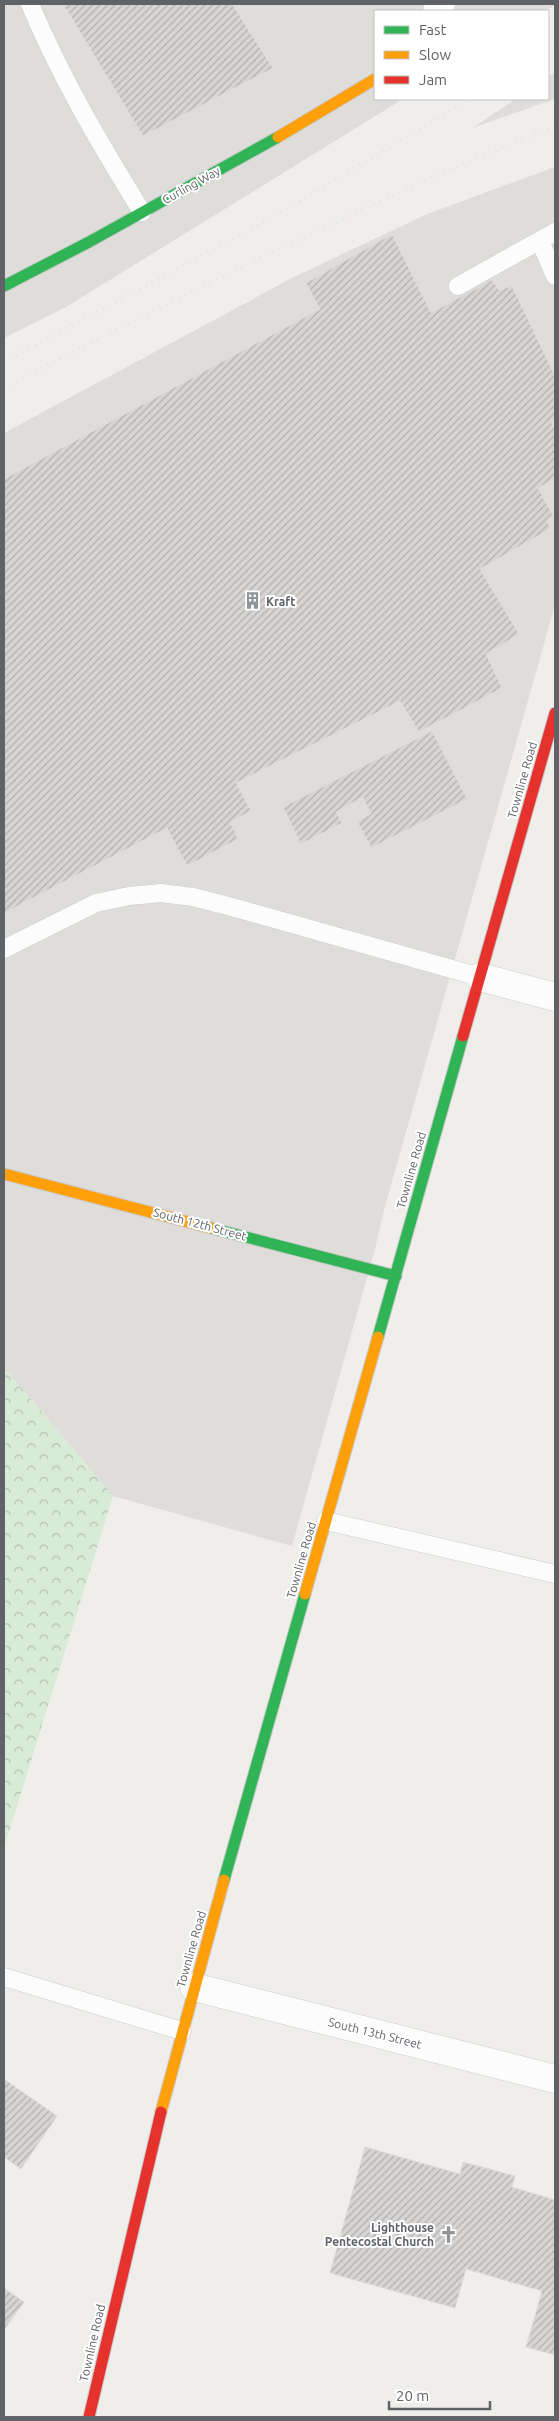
<svg xmlns="http://www.w3.org/2000/svg" width="559" height="2421" viewBox="0 0 559 2421" font-family="Ubuntu,sans-serif">
<defs>
<pattern id="forest-crowns" width="20" height="18" patternUnits="userSpaceOnUse" patternTransform="scale(1.25)"><rect width="20" height="18" fill="#d8ebd6"/><path d="M2 6a3 3 0 1 1 6 0M12 15a3 3 0 1 1 6 0" fill="none" stroke="#b2c2b1"/></pattern>
<pattern id="building-hatch" width="6" height="6" patternUnits="userSpaceOnUse" patternTransform="scale(1.25)"><rect width="6" height="6" fill="#d6d5d3"/><path d="M-1 1l2-2M0 6l6-6M5 7l2-2" fill="none" stroke="#b1b0af"/></pattern>
</defs>
<rect width="100%" height="100%" fill="#efeeea"/>
<path fill="#dfddda" d="M4,4H555V5L545,11H375V99H403L66,307L4,338Z
M555,72V99L472,128L516,99H548V77Z
M555,167V605L384,1210L375,1249L292,1546L113,1496L4,1368V433L292,278L427,214Z"/>
<path fill="url(#forest-crowns)" d="M4,1368L113,1496L4,1848Z"/>
<path fill="url(#building-hatch)" stroke="#deddd9" d="M63,4H232L273,68L143,136Z
M392,234L431,313L492,280L499,290L512,286L555,376V420L551,422L555,430V479L538,488L554,517L547,520L550,529L480,569L519,634L486,654L502,688L419,732L400,701L236,783L251,811L230,822L238,839L187,866L167,828L4,913V479L320,309L306,283Z
M432,731L467,799L371,848L357,821L371,814L363,797L336,812L342,823L301,844L283,807Z
M4,2079L57,2116L21,2169L4,2157Z
M365,2147L460,2174L463,2162L515,2176L512,2187L555,2200V2355L526,2347L542,2291L466,2269L455,2308L330,2273Z
M4,2288L24,2302L4,2330Z"/>
<g fill="none" stroke-linecap="round" stroke-linejoin="round">
<defs>
<path id="lane" d="M30,4C62,80 99,142 142,212
M540,241L555,276
M458,286L555,232
M4,949L96,903L129,896L161,893L193,897L232,907L480,977
M326,1521L555,1574
M4,1977L182,2031"/>
<path id="street" d="M437,11L441,4
M480,977L555,997
M194,1987L555,2079"/>
<path id="fast" d="M4,286L89,242L278,137
M211,1228L396,1276
M378,1337L463,1036
M224,1880L305,1594"/>
<path id="slow" d="M278,137L375,79
M4,1174L211,1228
M305,1594L378,1337
M161,2112L224,1880"/>
<path id="jam" d="M463,1036L555,713
M89,2417L161,2112"/>
</defs>
<use href="#lane" stroke="#cbcccc" stroke-width="19"/>
<use href="#street" stroke="#cbcccc" stroke-width="29"/>
<use href="#fast" stroke="#cacacb" stroke-width="13"/>
<use href="#slow" stroke="#cacacb" stroke-width="13"/>
<use href="#jam" stroke="#cacacb" stroke-width="13"/>
<use href="#lane" stroke="#fdfcfc" stroke-width="18"/>
<use href="#street" stroke="#fdfcfc" stroke-width="28"/>
<use href="#fast" stroke="#30b455" stroke-width="11"/>
<use href="#slow" stroke="#ff9f0a" stroke-width="11"/>
<use href="#jam" stroke="#e5322d" stroke-width="11"/>
<path stroke="#e4e4e4" stroke-width="4" stroke-dasharray="1 6" stroke-linecap="butt" d="M548,48L555,43
M4,362L268,220L470,99
M4,388C93,341 184,295 275,251C367,207 460,163 555,126"/>
</g>
<defs>
<symbol id="building-bare" viewBox="-9 -9 18 18"><path d="M-4-6H4V6H1V3H-1V6H-4ZM-2.5-4.3h1.7v1.8h-1.7ZM.8-4.3h1.7v1.8H.8ZM-2.5-1h1.7V.8h-1.7ZM.8-1h1.7V.8H.8Z" fill="#919496" stroke="#fff" stroke-width="2.5" paint-order="stroke"/></symbol>
<symbol id="church-bare" viewBox="-9 -9 18 18"><path d="M-1.2-6h2.4v3.5h3.3v2.4h-3.3V6h-2.4V-.1h-3.3v-2.4h3.3Z" fill="#919496" stroke="#fff" stroke-width="2.5" paint-order="stroke"/></symbol>
</defs>
<g fill-rule="evenodd">
<use href="#building-bare" x="240" y="588" width="25" height="25"/>
<use href="#church-bare" x="436" y="2222" width="25" height="25"/>
</g>
<g text-anchor="middle" dominant-baseline="central" stroke-width="4" stroke-linejoin="round" paint-order="stroke">
<g font-size="12" fill="#5f6368" stroke="#fff">
<text transform="translate(191 185) rotate(-29)">Curling Way</text>
<text transform="translate(522 780) rotate(-74)">Townline Road</text>
<text transform="translate(411 1170) rotate(-74)">Townline Road</text>
<text transform="translate(200 1224) rotate(15)">South 12th Street</text>
<text transform="translate(301 1560) rotate(-74)">Townline Road</text>
<text transform="translate(191 1949) rotate(-74)">Townline Road</text>
<text transform="translate(375 2033) rotate(14)">South 13th Street</text>
<text transform="translate(92 2343) rotate(-77)">Townline Road</text>
</g>
<g font-size="12" font-weight="bold" fill="#5f6368" stroke="#fff" text-anchor="start">
<text x="266" y="601">Kraft</text>
<text x="434" y="2227" text-anchor="end">Lighthouse<tspan x="434" dy="14">Pentecostal Church</tspan></text>
</g>
</g>
<rect width="559" height="2421" fill="none" stroke="#5f6368" stroke-width="10"/>
<rect x="374" y="10" width="175" height="90" fill="#ffffff" stroke="#bfc1c3"/>
<rect x="384" y="26" width="25" height="8" fill="#30b455" stroke="#bfc1c3"/>
<text x="419" y="35" font-size="15" fill="#5f6368">Fast</text>
<rect x="384" y="51" width="25" height="8" fill="#ff9f0a" stroke="#bfc1c3"/>
<text x="419" y="60" font-size="15" fill="#5f6368">Slow</text>
<rect x="384" y="76" width="25" height="8" fill="#e5322d" stroke="#bfc1c3"/>
<text x="419" y="85" font-size="15" fill="#5f6368">Jam</text>
<path d="M389 2401v8h101v-8" fill="none" stroke="#5f6368" stroke-width="2.5"/>
<text x="396" y="2401" font-size="15" fill="#5f6368" stroke="#ffffff" stroke-width="4" paint-order="stroke">20 m</text>
</svg>
